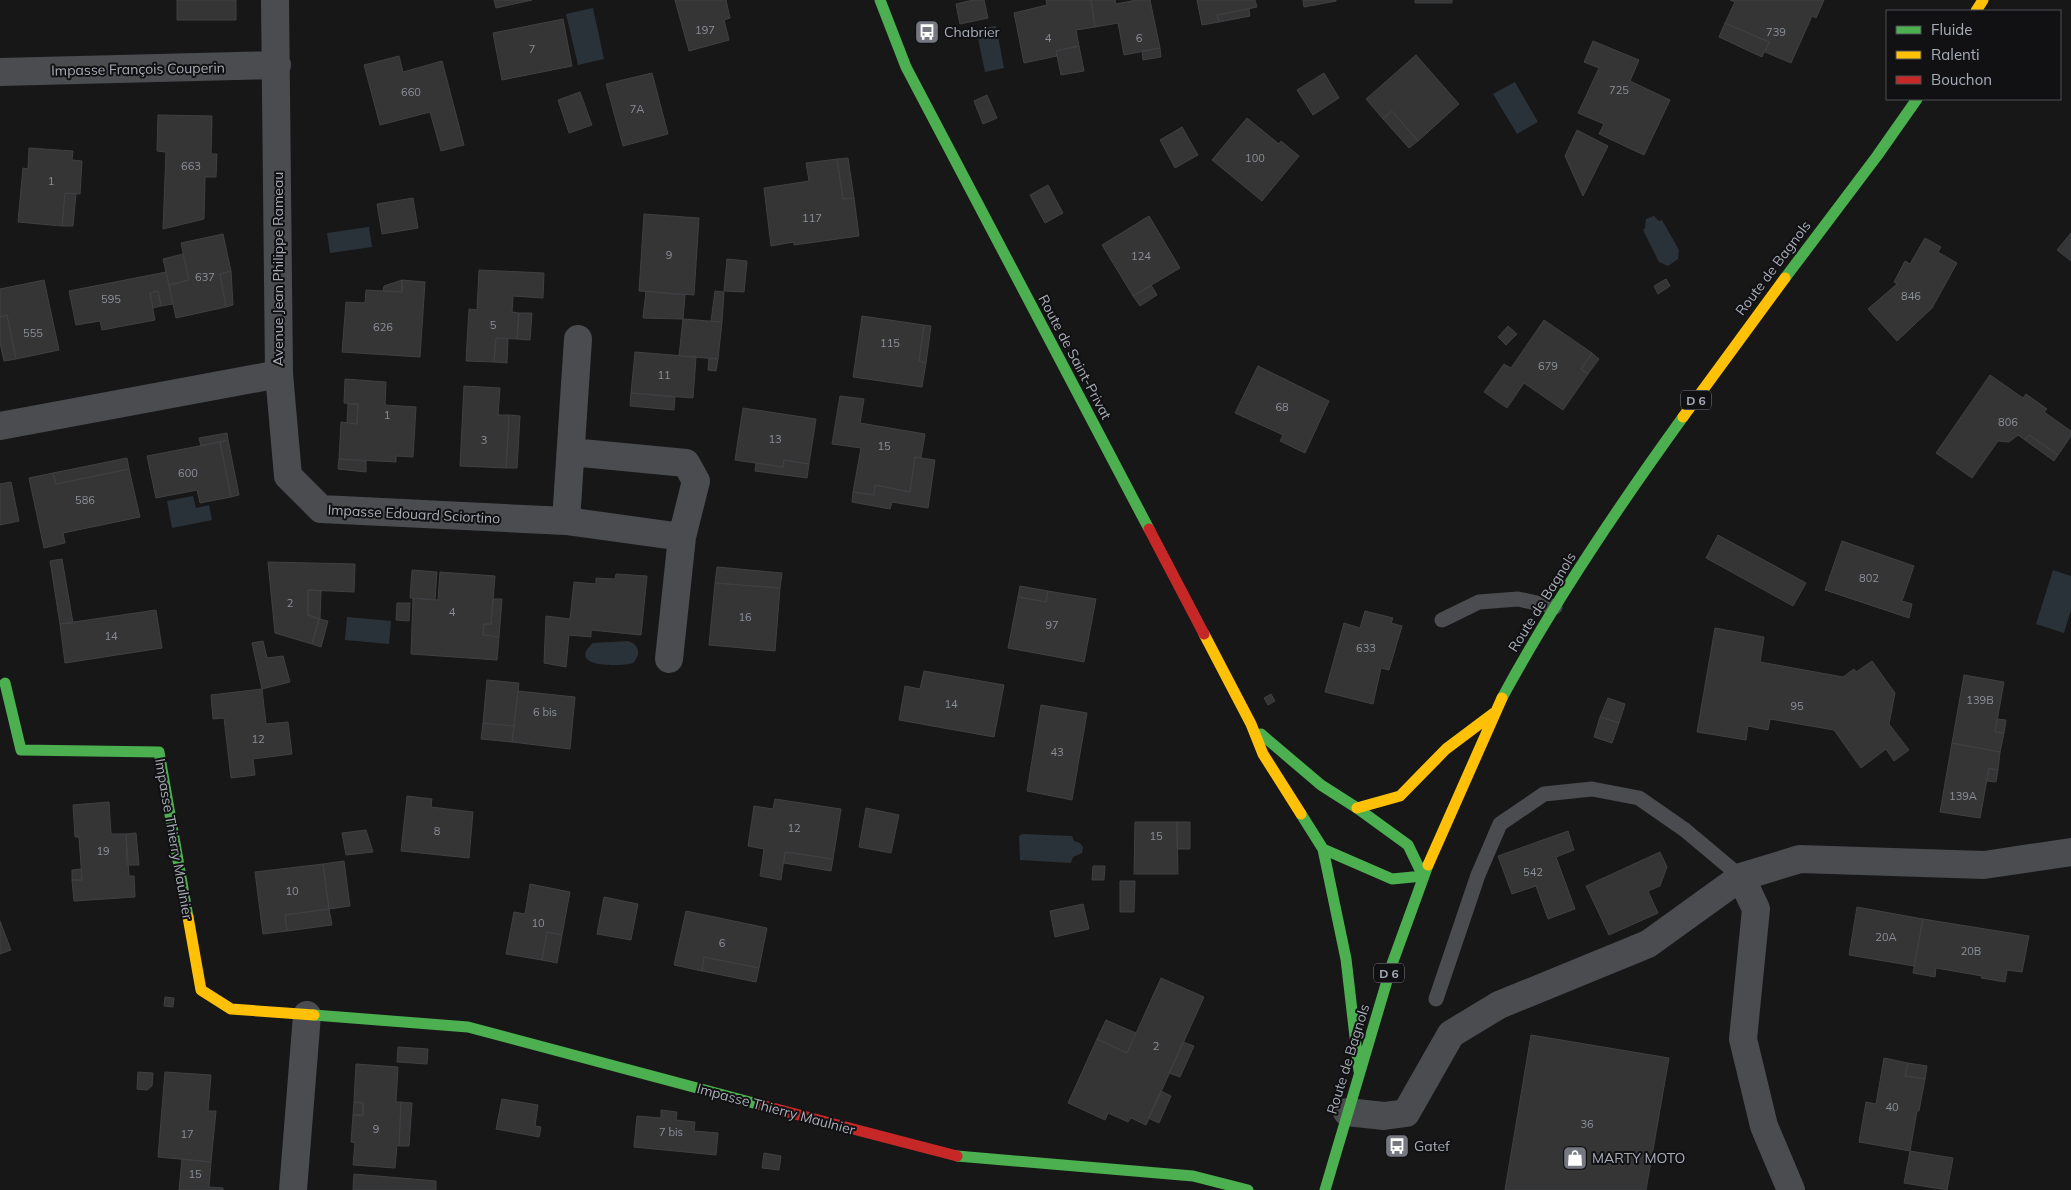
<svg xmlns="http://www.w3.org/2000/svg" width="2071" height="1190" viewBox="0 0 2071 1190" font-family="Mulish,sans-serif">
<rect width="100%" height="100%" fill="#171717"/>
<path fill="#2a3239" d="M593,8L604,59L578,65L566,14Z
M996,26L1004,68L985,72L976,29Z
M1515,82L1538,122L1517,134L1493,94Z
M1654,216L1659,221L1662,220L1679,250L1678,259L1668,266L1659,262L1643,230L1645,228L1646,219Z
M369,227L372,247L330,253L327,233Z
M193,496L196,508L209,505L212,520L172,528L167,501Z
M2053,570L2071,576V610L2064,633L2036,624Z
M347,617L391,621L389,644L345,640Z
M628,641C640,645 641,655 633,663C621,667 565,668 593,643Z
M1022,834L1072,836L1074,841L1080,843L1083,847L1082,853L1073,857L1071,863L1020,860L1019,836Z"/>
<path fill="#353536" stroke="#3f4043" d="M177,0H236V20H177Z
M494,0H532L496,8Z
M675,0H726L730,18L724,20L729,40L689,51Z
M973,0H984L988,18L960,24L956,4Z
M1046,0H1091L1095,27L1076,30L1079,46L1056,51L1057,56L1024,63L1014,13L1047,5Z
M1091,0H1115L1116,4L1136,0H1150L1160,48L1124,55L1118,23L1095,27Z
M1197,0H1255L1257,7L1217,15L1219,22L1202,25Z
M1303,0H1336V1L1304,7Z
M1415,0H1452V3H1415Z
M1730,0H1824L1816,18L1812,16L1791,63L1765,52L1769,42L1725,23L1735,2Z
M1249,9L1250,16L1219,22L1217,15Z
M563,19L572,66L502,80L493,33Z
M1725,23L1769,42L1762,57L1719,37Z
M1593,41L1639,60L1630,81L1670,100L1644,155L1599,134L1604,124L1578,113L1599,68L1584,62Z
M1079,46L1084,71L1061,75L1056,51Z
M1160,48L1161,57L1143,60L1142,51Z
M1416,55L1459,104L1418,141L1392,111L1383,119L1366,99Z
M399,56L403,72L442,61L464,145L441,151L430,112L380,125L364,65Z
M652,73L668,134L623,146L606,84Z
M1324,73L1339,98L1313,115L1297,90Z
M580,92L592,125L569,133L558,100Z
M987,95L997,118L983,124L974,101Z
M1392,111L1418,141L1409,148L1383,119Z
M158,115L212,116L211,154H217L216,177H205L204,219L163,229L166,152L157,151Z
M1247,118L1279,144L1281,141L1299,156L1262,201L1212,160Z
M1182,127L1198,155L1175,168L1160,140Z
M1577,130L1608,146L1583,196L1565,156Z
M29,148L73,151L72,160L82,161L80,194L65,193L62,226L18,222L23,168L28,169Z
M848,158L854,198L843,199L837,159Z
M837,159L843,199L854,198L859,236L794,245V242L771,246L764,188L809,181L806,163Z
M1048,185L1063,213L1045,223L1030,195Z
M65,193L76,194L73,226H62Z
M413,198L418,228L382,234L377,204Z
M644,214L699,218L694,295L639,291Z
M1149,216L1180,268L1133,296L1102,245Z
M2071,233V261L2057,250Z
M223,234L231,271L220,274L226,307L176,318L169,285L189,280L181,243Z
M1925,238L1941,247L1938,252L1957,263L1932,308L1897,341L1868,309L1897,284L1894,282L1905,261L1910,264Z
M183,254L189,280L169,285L163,259Z
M727,259L747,261L744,292L724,291Z
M479,270L544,273L543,298L513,296L512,312L519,313L517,339L496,338L494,362L466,361L469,309L477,310Z
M231,271L233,305L226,307L220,274Z
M166,272L173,304L161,306L158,291L150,293L155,320L102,330L100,321L76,325L69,291Z
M1666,279L1670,286L1658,294L1654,286Z
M44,280L59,350L16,359L7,315L0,317V289Z
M402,280V292L383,291L384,286Z
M402,280L425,282L420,357L342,352L346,302L365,303L366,290L402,292Z
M1151,285L1157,295L1140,306L1133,296Z
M158,291L161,306L153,308L150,293Z
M646,291L685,295L683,319L643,318Z
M715,291L724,292L722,322L711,321Z
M519,313H532L530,340L517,339Z
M7,315L16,359L4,361L0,343V317Z
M862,316L924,325L919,361L926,363L922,387L853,377Z
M683,319L722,322L718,359L679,356Z
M1544,320L1592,353L1581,369L1588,374L1563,410L1524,383L1507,408L1484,392L1504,364L1511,368Z
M924,325L931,326L926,363L919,361Z
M1508,326L1517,334L1506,345L1498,337Z
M496,338L508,339L507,363L494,362Z
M635,352L696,357L693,398L631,393Z
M1592,353L1599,359L1588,374L1581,369Z
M709,358L718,359L716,371L708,370Z
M1258,366L1329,401L1305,453L1280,441L1283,435L1235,413Z
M1990,375L2023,398L2026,394L2047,409L2044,412L2071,431V436L2058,455L2029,435L2025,440L2018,435L2009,442L1998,441L1972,478L1936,453Z
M345,379L386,382L385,405L416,407L413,457L396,456V462L339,459L341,422L357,424L358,404L344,403Z
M464,386L500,388L498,415H509L506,468L460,466Z
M631,393L675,397L674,410L630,406Z
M840,396L864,399L860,423L925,434L921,458L915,457L910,492L875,485L874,495L853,492L861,448L832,444Z
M348,404H358L357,424L347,423Z
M743,408L816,419L809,464L784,460L783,467L735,460Z
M509,415L520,416L517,468H506Z
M227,433L228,440L201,446L199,438Z
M2029,435L2058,455L2054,461L2025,440Z
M228,440L239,495L231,497L220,442Z
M220,442L231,497L200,503L197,490L156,498L147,456Z
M915,457L935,460L928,508L892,502L890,509L852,502L853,492L874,495L875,485L910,492Z
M127,458L129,469L56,484L53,473Z
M339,459L366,461V472L338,469Z
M784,460L809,464L807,478L755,471L756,463L783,467Z
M129,469L140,517L63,533L65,543L44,548L29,478L53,473L56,484Z
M11,482L19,521L0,525V484Z
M1718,535L1806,583L1793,606L1706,558Z
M1842,541L1914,566L1902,601L1912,604L1909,618L1825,590Z
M62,559L73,623L60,624L50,561Z
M268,562L355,564L354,592L308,590V615L319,619L312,644L275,633Z
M717,567L782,573L780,588L715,583Z
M412,570L437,572L435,600L410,598Z
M440,572L495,576L491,624H484L483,635L499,637L497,660L411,654L413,598L438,600Z
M616,574L647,576L641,635L591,630V637L569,635L566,667L544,663L546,616L570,619L574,582L596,584V578L615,579Z
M715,583L780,588L775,651L709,645Z
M1020,586L1048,591L1046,602L1018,597Z
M308,590L321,591L320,619L308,615Z
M1048,591L1096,599L1084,662L1008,648L1018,597L1046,602Z
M493,599H502L499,637L483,635L484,624H491Z
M397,603H410L409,621L396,620Z
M156,610L162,648L65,663L60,624Z
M1365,611L1393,618L1391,623L1402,626L1389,670L1381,668L1373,704L1325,692L1344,623L1360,628Z
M319,619L328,621L321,647L312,644Z
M1715,628L1764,637L1760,662L1843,677L1854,669L1856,672L1872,661L1895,693L1889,724L1909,750L1894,761L1886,749L1861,768L1834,730L1770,719L1768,730L1748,726L1746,740L1697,732Z
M263,641L267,658L283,656L290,682L262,689L252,643Z
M924,671L1004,685L994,737L899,720L905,686L920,689Z
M1964,675L2004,682L1995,732L2004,733L2000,752L1952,743Z
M487,680L519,683L514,726L483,723Z
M262,689L266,724L288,722L292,754L253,759L255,775L231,778L224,718L213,719L211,695Z
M518,691L575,697L570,749L512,742Z
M1271,694L1275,701L1268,705L1264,698Z
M1608,698L1625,704L1619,723L1600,717Z
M1041,705L1087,713L1072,800L1027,791Z
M1600,717L1619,723L1612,743L1594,737Z
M1997,719L2006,720L2004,733L1995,732Z
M483,723L514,726L512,742L481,739Z
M1952,743L2000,752L1998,770L1989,768L1980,818L1940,812Z
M1989,768L1998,770L1996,782L1987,781Z
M407,796L432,799L431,807L473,812L469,858L401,851Z
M775,799L841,809L833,859L785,852L781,880L760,876L764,849L748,846L754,806L773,809Z
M109,802L111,834H126L129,876H134L135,897L74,901L72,880H82L79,837H75L73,805Z
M866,808L899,815L891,853L859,847Z
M1135,822H1177L1178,874H1134Z
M1177,822H1190V849H1177Z
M366,830L373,852L346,855L342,833Z
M1568,831L1574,850L1556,857L1575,909L1548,919L1536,886L1512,894L1498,856Z
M136,833L139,865H127L126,834Z
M785,852L833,859L831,871L784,863Z
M1660,852L1667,867L1660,886L1648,891L1658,913L1609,935L1586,886Z
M344,861L350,906L329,909L323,864Z
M323,864L329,909L285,915L287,931L263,934L255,872Z
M1093,866H1105L1104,880H1092Z
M81,869L82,880H72V870Z
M1120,881H1135L1134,912H1120Z
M530,884L570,892L562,935L547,932L542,960L506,954L514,912L525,914Z
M604,897L638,904L631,940L597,934Z
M1083,904L1089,929L1055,937L1050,911Z
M1857,907L1923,919L1914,966L1849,955Z
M329,909L332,925L287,931L285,915Z
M686,911L767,928L759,968L704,957L702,971L674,965Z
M1923,919L2029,936L2022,972L2007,970L2005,982L1981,978L1982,976L1936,968L1935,977L1913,973Z
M0,921L11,950L0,954Z
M547,932L562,935L557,963L542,960Z
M704,957L759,968L756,982L702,971Z
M1161,978L1204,997L1146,1125L1131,1118L1128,1122L1108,1113L1105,1120L1068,1103L1097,1039L1127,1053Z
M165,997L174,998L173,1007L164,1006Z
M1106,1020L1136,1033L1127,1053L1097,1039Z
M1531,1035L1669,1058L1646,1190H1505Z
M1183,1042L1194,1046L1180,1077L1169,1073Z
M398,1047L428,1049L427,1064L397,1062Z
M1884,1058L1908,1063L1905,1076L1925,1079L1919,1111H1917L1910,1151L1859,1142L1866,1102L1876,1104Z
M1908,1063L1927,1066L1925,1079L1905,1076Z
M356,1064L398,1067L396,1102H401L399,1146L397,1145L395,1168L353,1165L355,1143L351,1142L353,1115H363V1103L354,1102Z
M138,1072L153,1073L152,1086L147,1090L137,1089Z
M165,1072L211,1075L208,1111H216L211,1162L158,1157Z
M1161,1091L1171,1096L1159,1123L1148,1118Z
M502,1099L538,1105L535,1126L541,1127L539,1137L496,1129Z
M354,1102L363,1103V1115H353Z
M401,1102L412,1103L409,1146H399Z
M661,1110L677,1112L676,1120L695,1122L694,1131L718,1133L716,1155L634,1147L637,1116L661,1118Z
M1910,1151L1953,1158L1947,1190L1904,1183Z
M764,1153L781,1156L779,1170L762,1168Z
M182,1159L211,1162L209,1187L223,1188V1190H179Z
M354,1174L436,1181V1190H353Z"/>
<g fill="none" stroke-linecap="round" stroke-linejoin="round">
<path stroke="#4b4c50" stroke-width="15" d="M1442,620L1479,602L1518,599L1555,607
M1436,999L1478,875L1500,824L1544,794L1592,789L1639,798L1685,830L1741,877"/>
<path stroke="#4b4c50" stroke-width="28" d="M0,72L277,65
M279,374L288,476L321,509L566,521L578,339
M0,426L279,374L275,0
M566,521L682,537L696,481L686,463L571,452
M669,659L682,537
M1741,877L1756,909L1743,1039L1764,1126L1791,1190
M1347,1112L1384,1116L1406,1113L1451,1034L1499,1005L1648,944L1741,877L1800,859L1984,865L2071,852
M293,1190L307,1015"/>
<path stroke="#4caf50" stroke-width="11" d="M880,0L906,67L1149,529
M1785,278L1877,156L1917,99
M5,683L21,750L159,752L188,917
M1502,698C1555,600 1618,507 1683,417
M1261,734L1321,785L1357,808L1408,845L1423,876L1392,879L1323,849
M1301,814L1323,849L1346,959L1359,1071
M314,1015L468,1027L761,1105
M957,1156L1193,1176L1248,1190
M1325,1190L1392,964L1428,865"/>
<path stroke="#ffc107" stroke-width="11" d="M1976,11L1983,0
M1683,417L1785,278
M1204,634L1251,724L1263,754L1301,814
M1357,808L1400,796L1446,749L1494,713
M1428,865L1502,698
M188,917L201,990L231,1009L314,1015"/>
<path stroke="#c62828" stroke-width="11" d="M1149,529L1204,634
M761,1105L957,1156"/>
</g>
<defs>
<symbol id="bus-square" viewBox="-11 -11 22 22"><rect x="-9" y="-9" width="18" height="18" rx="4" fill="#757880" stroke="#111113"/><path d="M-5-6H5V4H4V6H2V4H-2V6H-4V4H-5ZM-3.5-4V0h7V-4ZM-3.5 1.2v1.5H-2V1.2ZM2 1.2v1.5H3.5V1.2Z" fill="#fff"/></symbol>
<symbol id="shop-square" viewBox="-11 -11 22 22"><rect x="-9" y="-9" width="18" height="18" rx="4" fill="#757880" stroke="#111113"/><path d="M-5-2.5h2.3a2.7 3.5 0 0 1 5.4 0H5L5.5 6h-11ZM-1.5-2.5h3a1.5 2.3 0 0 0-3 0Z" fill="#fff"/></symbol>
</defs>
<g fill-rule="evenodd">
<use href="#bus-square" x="913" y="18" width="28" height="28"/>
<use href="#bus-square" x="1383" y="1132" width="28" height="28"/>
<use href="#shop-square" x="1561" y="1144" width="28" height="28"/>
</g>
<g text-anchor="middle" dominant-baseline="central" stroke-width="4" stroke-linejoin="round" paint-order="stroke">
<g font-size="11" fill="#8b8f98">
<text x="705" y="30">197</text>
<text x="1776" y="32">739</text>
<text x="1048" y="38">4</text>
<text x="1139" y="38">6</text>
<text x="532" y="49">7</text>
<text x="1619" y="90">725</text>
<text x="411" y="92">660</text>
<text x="637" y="109">7A</text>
<text x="1255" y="158">100</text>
<text x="191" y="166">663</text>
<text x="51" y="181">1</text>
<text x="812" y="218">117</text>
<text x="669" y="255">9</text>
<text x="1141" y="256">124</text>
<text x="205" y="277">637</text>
<text x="1911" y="296">846</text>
<text x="111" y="299">595</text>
<text x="493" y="325">5</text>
<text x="383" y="327">626</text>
<text x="33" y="333">555</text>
<text x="890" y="343">115</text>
<text x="1548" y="366">679</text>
<text x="664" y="375">11</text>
<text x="1282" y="407">68</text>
<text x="387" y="415">1</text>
<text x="2008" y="422">806</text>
<text x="775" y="439">13</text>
<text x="484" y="440">3</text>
<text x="884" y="446">15</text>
<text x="188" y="473">600</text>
<text x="85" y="500">586</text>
<text x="1869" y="578">802</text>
<text x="290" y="603">2</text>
<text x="452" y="612">4</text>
<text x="745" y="617">16</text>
<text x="1052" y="625">97</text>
<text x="111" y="636">14</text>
<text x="1366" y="648">633</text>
<text x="1980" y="700">139B</text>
<text x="951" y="704">14</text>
<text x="1797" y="706">95</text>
<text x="545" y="712">6 bis</text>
<text x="258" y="739">12</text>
<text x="1057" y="752">43</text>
<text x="1963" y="796">139A</text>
<text x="794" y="828">12</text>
<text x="437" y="831">8</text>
<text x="1156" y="836">15</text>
<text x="103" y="851">19</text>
<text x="1533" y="872">542</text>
<text x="292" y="891">10</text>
<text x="538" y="923">10</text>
<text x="1886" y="937">20A</text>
<text x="722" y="943">6</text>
<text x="1971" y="951">20B</text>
<text x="1156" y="1046">2</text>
<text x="1892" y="1107">40</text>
<text x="1587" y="1124">36</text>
<text x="376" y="1129">9</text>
<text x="671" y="1132">7 bis</text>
<text x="187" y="1134">17</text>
<text x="195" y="1174">15</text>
</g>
<g fill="#111113" stroke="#7b7e86" stroke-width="1">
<rect x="1681" y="390.5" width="30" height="19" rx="4"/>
<rect x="1374" y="963.5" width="30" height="19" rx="4"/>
</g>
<g font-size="12" font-weight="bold" fill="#a8adb8">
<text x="1696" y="400">D 6</text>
<text x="1389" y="973">D 6</text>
</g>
<g font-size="14" fill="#a8adb8" stroke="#111113" text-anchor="start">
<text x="944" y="32">Chabrier</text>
<text x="1414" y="1146">Gatef</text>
<text x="1592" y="1158">MARTY MOTO</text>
</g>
<g font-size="14" fill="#a8adb8" stroke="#111113">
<text transform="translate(138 69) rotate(-1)">Impasse François Couperin</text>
<text transform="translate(1773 268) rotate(-53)">Route de Bagnols</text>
<text transform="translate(278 269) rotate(-90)">Avenue Jean Philippe Rameau</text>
<text transform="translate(1075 357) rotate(62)">Route de Saint-Privat</text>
<text transform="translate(414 514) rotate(3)">Impasse Edouard Sciortino</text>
<text transform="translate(1542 602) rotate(-58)">Route de Bagnols</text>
<text transform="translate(174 839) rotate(80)">Impasse Thierry Maulnier</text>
<text transform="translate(1348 1059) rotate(-73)">Route de Bagnols</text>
<text transform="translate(776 1109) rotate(15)">Impasse Thierry Maulnier</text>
</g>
</g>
<rect x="1886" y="10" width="175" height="90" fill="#111113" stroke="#4d4f55"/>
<rect x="1896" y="26" width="25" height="8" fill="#4caf50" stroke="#4d4f55"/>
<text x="1931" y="35" font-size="15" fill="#a8adb8">Fluide</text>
<rect x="1896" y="51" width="25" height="8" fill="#ffc107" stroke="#4d4f55"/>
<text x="1931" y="60" font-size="15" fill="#a8adb8">Ralenti</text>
<rect x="1896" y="76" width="25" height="8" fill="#c62828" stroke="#4d4f55"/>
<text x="1931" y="85" font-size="15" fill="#a8adb8">Bouchon</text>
</svg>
